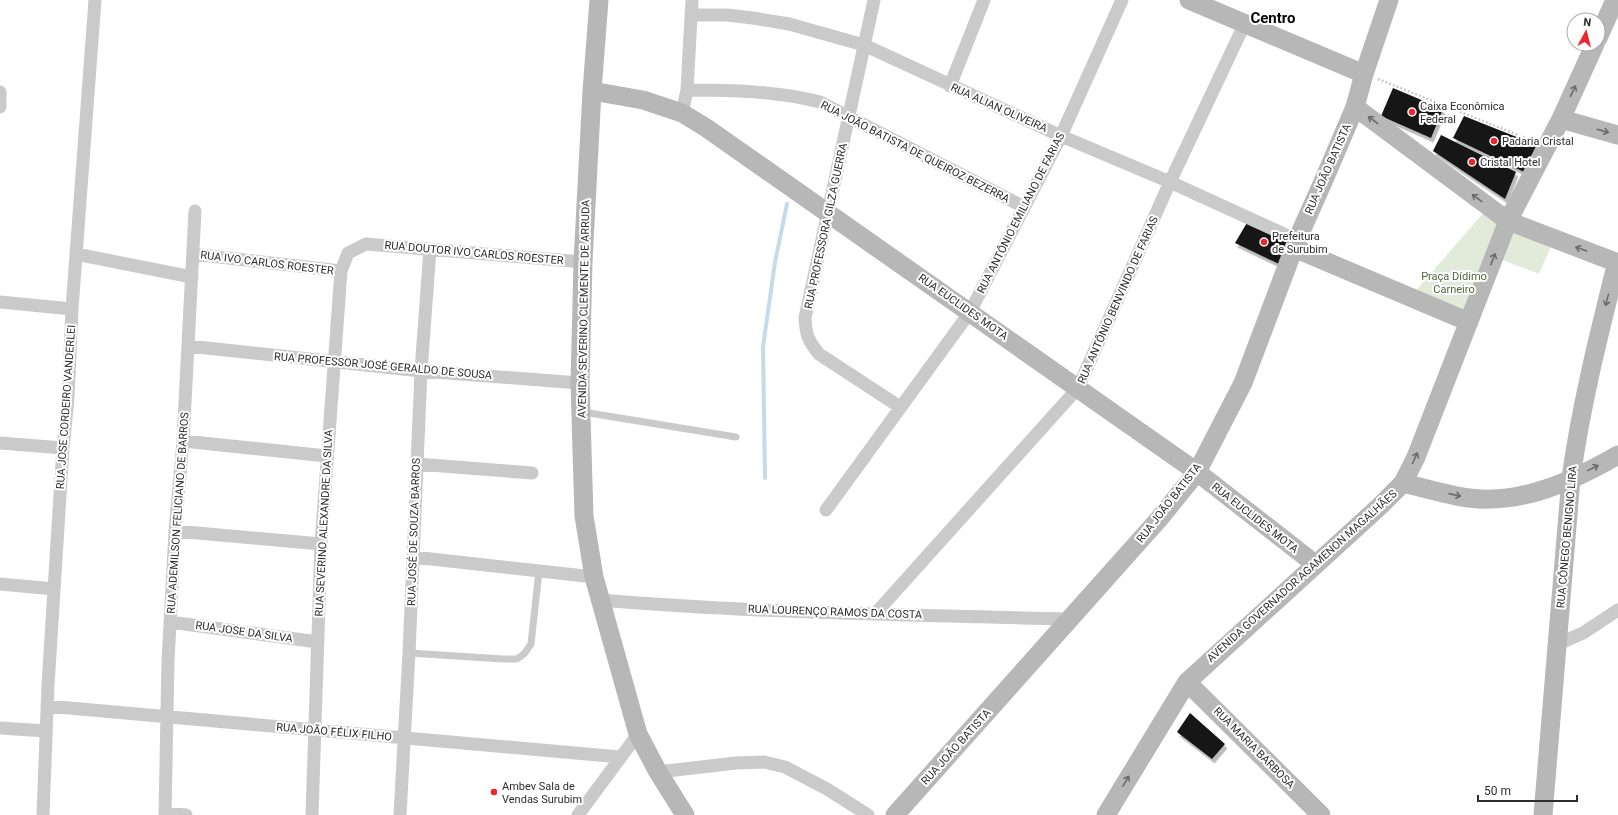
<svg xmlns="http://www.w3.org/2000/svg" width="1618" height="815" viewBox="0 0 1618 815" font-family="Roboto,sans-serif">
<defs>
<filter id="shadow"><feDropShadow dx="2.5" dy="4.5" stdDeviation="0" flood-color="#0004"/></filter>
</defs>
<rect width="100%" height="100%" fill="#fff"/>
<path fill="#e2ebd9" d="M1484,212L1505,221L1465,316L1413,294Z
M1511,233L1551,246L1539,274L1500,259Z"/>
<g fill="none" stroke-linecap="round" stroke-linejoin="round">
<path stroke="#c5dbec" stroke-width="4" d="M765,478L763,347L775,262L787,204"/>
</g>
<path fill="#141414" filter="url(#shadow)" d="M1393,88L1443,109L1431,138L1381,116Z
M1464,116L1537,145L1524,172L1453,138Z
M1441,135L1516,172L1505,199L1433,151Z
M1248,221L1292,240L1279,264L1235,243Z
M1190,713L1225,744L1212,759L1177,732Z"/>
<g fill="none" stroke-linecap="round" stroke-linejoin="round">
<path stroke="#cacaca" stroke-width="2.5" stroke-dasharray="2 2" stroke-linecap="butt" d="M1378,79L1533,141"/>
<path stroke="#cacaca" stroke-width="7" d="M583,412L736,437
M409,653L503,659H517L524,654L531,644L539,571"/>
<path stroke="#cacaca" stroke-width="13" d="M874,0L805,318C806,336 808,340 819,354L900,407
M691,15H727L753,18L789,24L864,45L1061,136L1170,182L1297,240
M950,86L984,0
M687,90C732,90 776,91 820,102L1024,207
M0,92V107
M682,113L687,90L692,0
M76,254L192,277
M193,254L341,271
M0,302L72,309
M188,346L421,371L580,383
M183,441L327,456
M0,443L63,448
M417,464L532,473
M826,510L970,312L1061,136L1122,0
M175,531L321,544
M413,557L594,577
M0,584L54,589
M600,600C756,613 913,615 1070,619
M875,614L1078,388L1170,182L1245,23
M170,622L318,642
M1558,644L1583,633L1618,610
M47,706L620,757
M0,728L46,731
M658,772L736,763L764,762L785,767L827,789L868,815
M165,813L186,815
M43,815L48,685L63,448L68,398L72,309L95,0
M165,815L168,661L175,531L183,441L195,211
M312,815L321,544L341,271L348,253L366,244L583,262
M400,815L409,653L421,371L430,249
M578,815L638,734"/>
<path stroke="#b7b7b7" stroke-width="19" d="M599,0L592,91L583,262L580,383L584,516L594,577L638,734L658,772L685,815
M1189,0L1364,74
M1598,38L1615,0
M592,91L643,100L682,113L705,127L1197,472L1315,564
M1355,107L1508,221L1618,263
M1561,119L1618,135
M1294,248L1469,322
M1403,483C1425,488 1447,495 1469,498C1521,505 1573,481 1618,455
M1187,682L1321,815
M895,815L1159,519L1197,472L1243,383L1297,240L1323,182L1355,107L1364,74L1389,0
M1106,815L1187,682L1380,506L1403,483L1416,457L1508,221L1561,119L1595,44
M1543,815L1571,478C1581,405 1599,334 1617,262"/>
</g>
<defs><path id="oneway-shaft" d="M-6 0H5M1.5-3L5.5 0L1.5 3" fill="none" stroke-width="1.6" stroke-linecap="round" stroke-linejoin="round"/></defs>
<g stroke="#6b6b6b">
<use href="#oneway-shaft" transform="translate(1573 91) rotate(-65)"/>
<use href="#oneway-shaft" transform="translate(1373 120) rotate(-143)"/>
<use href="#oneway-shaft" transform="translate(1603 131) rotate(16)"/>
<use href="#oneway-shaft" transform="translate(1477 198) rotate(-143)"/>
<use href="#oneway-shaft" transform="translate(1581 249) rotate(-160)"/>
<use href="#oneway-shaft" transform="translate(1493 259) rotate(-69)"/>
<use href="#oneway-shaft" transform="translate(1607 300) rotate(104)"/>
<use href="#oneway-shaft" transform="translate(1415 458) rotate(-66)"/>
<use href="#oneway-shaft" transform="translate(1593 468) rotate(-26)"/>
<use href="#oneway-shaft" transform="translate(1455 495) rotate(13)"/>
<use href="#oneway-shaft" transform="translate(1126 781) rotate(-59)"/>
</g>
<g fill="#ea282e" stroke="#fff" stroke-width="1.5">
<circle cx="1412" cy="112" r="4"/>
<circle cx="1494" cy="141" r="4"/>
<circle cx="1472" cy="162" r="4"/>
<circle cx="1264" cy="242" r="4"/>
<circle cx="494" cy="792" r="4"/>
</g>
<g text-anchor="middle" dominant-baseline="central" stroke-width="4" stroke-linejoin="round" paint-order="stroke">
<g font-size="11" fill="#2d2d2d" stroke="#fff" text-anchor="start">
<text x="1420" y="106">Caixa Econômica<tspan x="1420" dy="13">Federal</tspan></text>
<text x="1502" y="141">Padaria Cristal</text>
<text x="1480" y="162">Cristal Hotel</text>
<text x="1272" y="236">Prefeitura<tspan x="1272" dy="13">de Surubim</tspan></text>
<text x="502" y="786">Ambev Sala de<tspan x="502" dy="13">Vendas Surubim</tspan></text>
</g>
<g font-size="11" fill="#2d2d2d" stroke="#fff">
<text transform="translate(999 108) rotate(24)">RUA ALIAN OLIVEIRA</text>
<text transform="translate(915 152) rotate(27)">RUA JOÃO BATISTA DE QUEIROZ BEZERRA</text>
<text transform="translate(1328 169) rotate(-66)">RUA JOÃO BATISTA</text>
<text transform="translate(1021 213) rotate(-63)">RUA ANTÔNIO EMILIANO DE FARIAS</text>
<text transform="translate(826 226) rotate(-78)">RUA PROFESSORA GILZA GUERRA</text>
<text transform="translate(474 253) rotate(5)">RUA DOUTOR IVO CARLOS ROESTER</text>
<text transform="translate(267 263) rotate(7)">RUA IVO CARLOS ROESTER</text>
<text transform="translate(1118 300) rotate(-66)">RUA ANTÔNIO BENVINDO DE FARIAS</text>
<text transform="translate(963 307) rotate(35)">RUA EUCLIDES MOTA</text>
<text transform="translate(584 309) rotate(-89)">AVENIDA SEVERINO CLEMENTE DE ARRUDA</text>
<text transform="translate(383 366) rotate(5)">RUA PROFESSOR JOSÉ GERALDO DE SOUSA</text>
<text transform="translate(66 407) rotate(-86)">RUA JOSE CORDEIRO VANDERLEI</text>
<text transform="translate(1169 503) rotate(-52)">RUA JOÃO BATISTA</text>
<text transform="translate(178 513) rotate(-86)">RUA ADEMILSON FELICIANO DE BARROS</text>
<text transform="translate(1255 518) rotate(38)">RUA EUCLIDES MOTA</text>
<text transform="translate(324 523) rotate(-87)">RUA SEVERINO ALEXANDRE DA SILVA</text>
<text transform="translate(414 532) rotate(-88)">RUA JOSÉ DE SOUZA BARROS</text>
<text transform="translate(1567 537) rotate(-85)">RUA CÔNEGO BENIGNO LIRA</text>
<text transform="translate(1302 576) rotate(-42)">AVENIDA GOVERNADOR AGAMENON MAGALHÃES</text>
<text transform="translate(835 612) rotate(2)">RUA LOURENÇO RAMOS DA COSTA</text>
<text transform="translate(244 632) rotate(8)">RUA JOSE DA SILVA</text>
<text transform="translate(334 732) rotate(5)">RUA JOÃO FÉLIX FILHO</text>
<text transform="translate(956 747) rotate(-48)">RUA JOÃO BATISTA</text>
<text transform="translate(1254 748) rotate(45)">RUA MARIA BARBOSA</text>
</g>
<g font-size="11" fill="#4d6939" stroke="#fff">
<text x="1454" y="276">Praça Dídimo<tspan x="1454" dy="13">Carneiro</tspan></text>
</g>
<g font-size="15" font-weight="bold" fill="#000" stroke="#fff">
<text x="1273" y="18">Centro</text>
</g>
</g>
<g transform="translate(1586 32) rotate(7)"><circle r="19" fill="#ffffff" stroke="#ababab"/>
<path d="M0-3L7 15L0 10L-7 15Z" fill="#ea282e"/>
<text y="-6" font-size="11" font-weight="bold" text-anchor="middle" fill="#2d2d2d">N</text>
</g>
<path d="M1478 795v6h99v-6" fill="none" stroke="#2d2d2d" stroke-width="2"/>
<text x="1484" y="795" font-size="12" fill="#2d2d2d" stroke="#ffffff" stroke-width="3" paint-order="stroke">50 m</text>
</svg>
